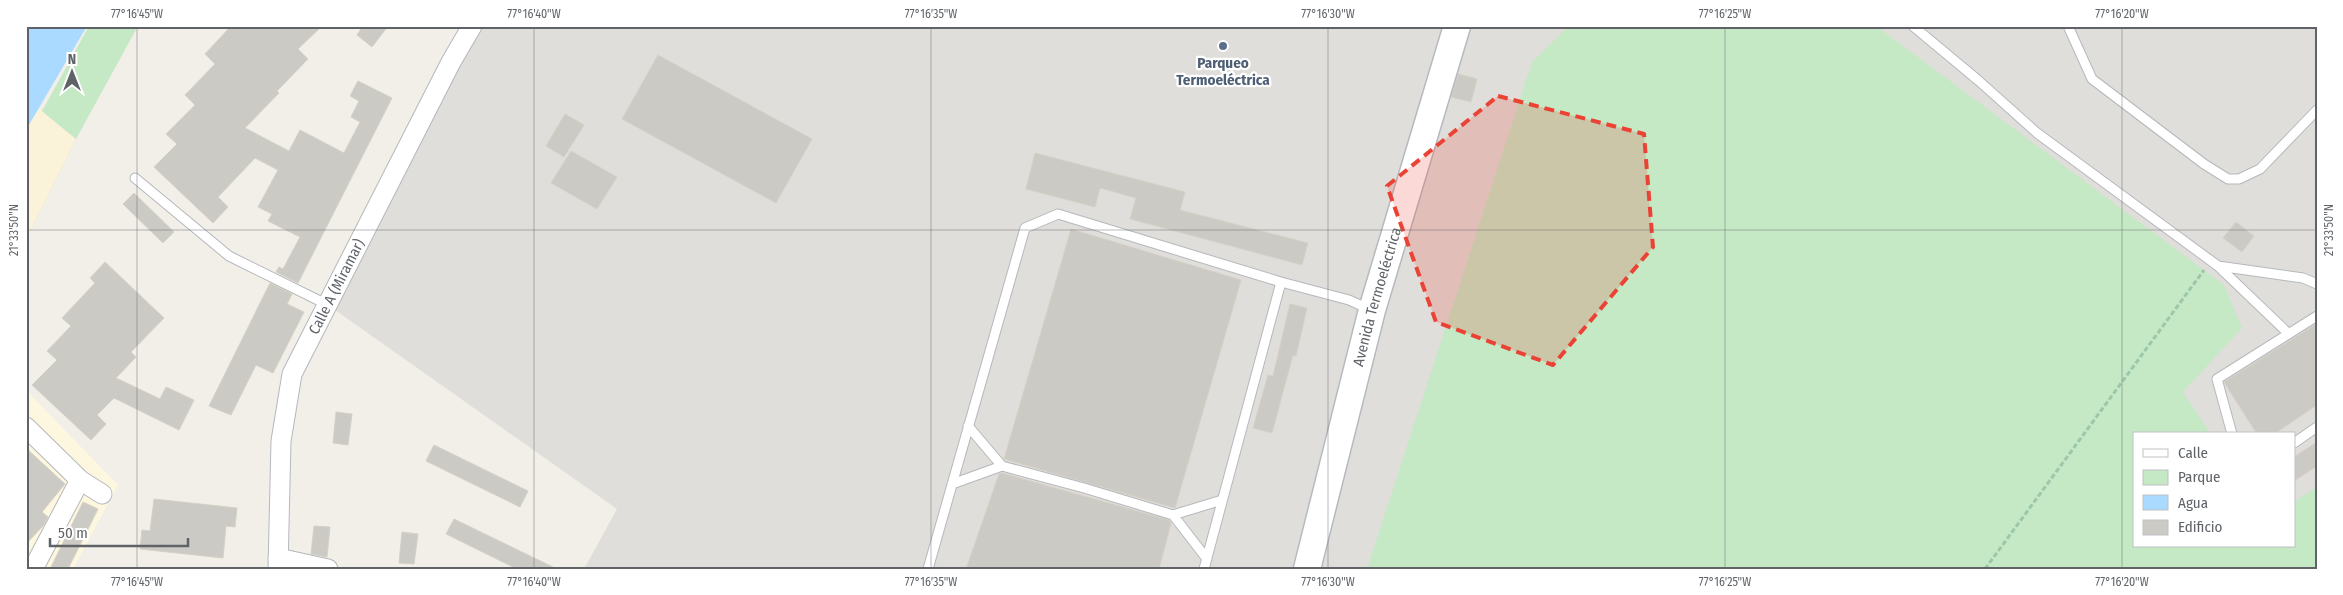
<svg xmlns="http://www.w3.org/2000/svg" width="2343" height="595" viewBox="0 0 2343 595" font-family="'Fira Sans Condensed',sans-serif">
<rect width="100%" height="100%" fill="#f1efe8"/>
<path fill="#fef7e0" d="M26,390L118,485L73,569H26Z"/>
<path fill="#e0deda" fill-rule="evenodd" d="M472,26H2317V569H584L617,509L328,305ZM2134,434H2294V546H2134Z"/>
<path fill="#c5e8c5" d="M89,26H138L76,139L26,240V140Z
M1569,26H1876L2224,285L2242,328L2183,392L2211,434H2134V546H2294V502L2317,487V569H1367L1532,62Z"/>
<path fill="#fbf3d9" d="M38,108L76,139L26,240V130Z"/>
<path fill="#aadaff" d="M26,26H87L26,130Z"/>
<path fill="#cccac5" stroke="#d6d1c6" d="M231,26H322L298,49L308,59L277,91L279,93L245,128L289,151L300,130L344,153L360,122L351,117L359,101L350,96L358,81L392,98L298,283L276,272L279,267L283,269L300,237L268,221L272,214L258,207L278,170L255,158L218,197L228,207L213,223L154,167L177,144L166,134L195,105L185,95L215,64L205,54Z
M363,26H388L372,47L357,35Z
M658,55L812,139L776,203L622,119Z
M1458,74L1477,79L1471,102L1451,97Z
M565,114L584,125L564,157L546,146Z
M571,151L617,177L597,209L551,183Z
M1035,153L1185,192L1180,210L1308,243L1302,265L1130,219L1136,198L1100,188L1095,207L1026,189Z
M134,193L174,232L163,243L123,204Z
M2236,222L2254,236L2242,252L2223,238Z
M1071,229L1241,280L1175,508L1004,459Z
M105,262L164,318L131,352L136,357L116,378L160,399L166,387L194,400L179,430L114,398L97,415L106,424L91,440L32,385L57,360L47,351L71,326L62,318L95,283L90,278Z
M270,283L292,294L287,304L304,312L273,373L256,365L231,415L209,406Z
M1290,304L1307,308L1296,356L1293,355L1272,433L1253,428L1268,375L1273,376Z
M2316,324L2317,405L2274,434H2257L2224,382Z
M336,412L352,414L348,445L333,443Z
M2317,442V466L2294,481V457Z
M434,445L528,491L520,507L426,461Z
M26,448L65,484L42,512L48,517L43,526L26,544Z
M1002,473L1169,520L1171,523L1159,569H966L999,474Z
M154,499L237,508L235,527L226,526L223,558L140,549L142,530L150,531Z
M83,502L98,509L68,569H50Z
M454,519L557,569H517L446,534Z
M314,526L330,527L327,557L311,554Z
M402,532L418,534L414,564L399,563Z"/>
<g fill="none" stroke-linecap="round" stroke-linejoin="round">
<defs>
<path id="service" d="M1913,26L1979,81L2037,133L2218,266L2289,334
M2068,26L2092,79L2204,164L2228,179H2239L2260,169L2317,110
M135,178L229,256L328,305
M2218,266L2303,278L2317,284
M968,426L1002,466
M2232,434L2217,379L2317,316
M2294,443L2317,427
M952,484L1002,466L1084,488L1173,515L1207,559
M1173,515L1222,500
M928,569L1025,228L1058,214L1281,282L1349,300L1369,309
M1204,569L1281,282"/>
<g id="minor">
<path d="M26,427L80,480L102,494"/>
<path d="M278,558L328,569"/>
<path d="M33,569L80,480"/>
<path id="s1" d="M278,569L281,441L292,374L451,62L472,26"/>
</g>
<g id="secondary">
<path id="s2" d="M1307,569L1372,310L1457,26"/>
</g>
</defs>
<use href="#service" stroke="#b5b8bc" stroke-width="11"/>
<use href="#minor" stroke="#b5b8bc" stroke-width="21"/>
<use href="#secondary" stroke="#b6babf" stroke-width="29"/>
<path stroke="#9cc7a9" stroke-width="3" stroke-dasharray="5 2.5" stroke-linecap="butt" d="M1985,569L2204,270"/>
<use href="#service" stroke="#fff" stroke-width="9"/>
<use href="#minor" stroke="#fff" stroke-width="19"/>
<use href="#secondary" stroke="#fff" stroke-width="26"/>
</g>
<path fill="#ea4335" fill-opacity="0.2" stroke="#ea4335" stroke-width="4" stroke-dasharray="10 6" stroke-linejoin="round" d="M1498,96L1644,134L1653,247L1553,365L1436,322L1387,186Z"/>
<path fill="none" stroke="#5f6368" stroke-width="1" stroke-opacity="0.45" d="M137,26V569M534,26V569M931,26V569M1328,26V569M1725,26V569M2122,26V569M26,230H2317"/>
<circle fill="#5c6f8a" stroke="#fff" stroke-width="2" cx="1223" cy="46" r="5"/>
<g text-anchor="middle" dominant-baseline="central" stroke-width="4.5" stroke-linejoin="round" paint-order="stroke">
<g font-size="15" font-weight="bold" fill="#4e5e75" stroke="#fff">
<text x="1223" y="63">Parqueo<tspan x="1223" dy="17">Termoeléctrica</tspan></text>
</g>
<g font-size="15" fill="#5f6368" stroke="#fff">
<text stroke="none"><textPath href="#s1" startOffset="294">Calle A (Miramar)</textPath></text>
<text stroke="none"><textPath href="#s2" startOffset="281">Avenida Termoeléctrica</textPath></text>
</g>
</g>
<rect width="2343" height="595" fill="none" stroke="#ffffff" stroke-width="55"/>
<rect x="2133" y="432" width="162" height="115" fill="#ffffff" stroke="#bfc1c3"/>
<rect x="2143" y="449" width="25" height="8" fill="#ffffff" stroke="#bfc1c3"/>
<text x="2178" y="458" font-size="15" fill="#5f6368">Calle</text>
<rect x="2143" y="470" width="25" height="15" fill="#c5e8c5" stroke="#bfc1c3"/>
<text x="2178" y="482" font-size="15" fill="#5f6368">Parque</text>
<rect x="2143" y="495" width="25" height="15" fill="#aadaff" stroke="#bfc1c3"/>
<text x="2178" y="508" font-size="15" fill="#5f6368">Agua</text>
<rect x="2143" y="520" width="25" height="15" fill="#cccac5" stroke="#bfc1c3"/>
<text x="2178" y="532" font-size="15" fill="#5f6368">Edificio</text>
<g transform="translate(72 72)" stroke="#ffffff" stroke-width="4" paint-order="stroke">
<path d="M0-4L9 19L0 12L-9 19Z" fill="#5f6368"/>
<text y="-8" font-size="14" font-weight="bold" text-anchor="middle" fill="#5f6368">N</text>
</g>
<path d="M50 538v8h138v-8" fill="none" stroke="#5f6368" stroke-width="2.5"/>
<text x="58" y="538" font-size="15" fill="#5f6368" stroke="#ffffff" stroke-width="4" paint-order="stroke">50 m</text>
<rect x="28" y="28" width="2288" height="540" fill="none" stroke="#5f6368" stroke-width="2"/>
<g font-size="12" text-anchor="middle" fill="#5f6368">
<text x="137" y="18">77°16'45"W</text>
<text x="534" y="18">77°16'40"W</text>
<text x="931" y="18">77°16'35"W</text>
<text x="1328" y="18">77°16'30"W</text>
<text x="1725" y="18">77°16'25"W</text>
<text x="2122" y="18">77°16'20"W</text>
<text transform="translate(14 230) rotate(-90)" y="4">21°33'50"N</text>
<text transform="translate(2329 230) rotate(-90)" y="4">21°33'50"N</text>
<text x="137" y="586">77°16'45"W</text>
<text x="534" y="586">77°16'40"W</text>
<text x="931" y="586">77°16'35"W</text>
<text x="1328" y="586">77°16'30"W</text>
<text x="1725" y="586">77°16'25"W</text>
<text x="2122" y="586">77°16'20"W</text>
</g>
</svg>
